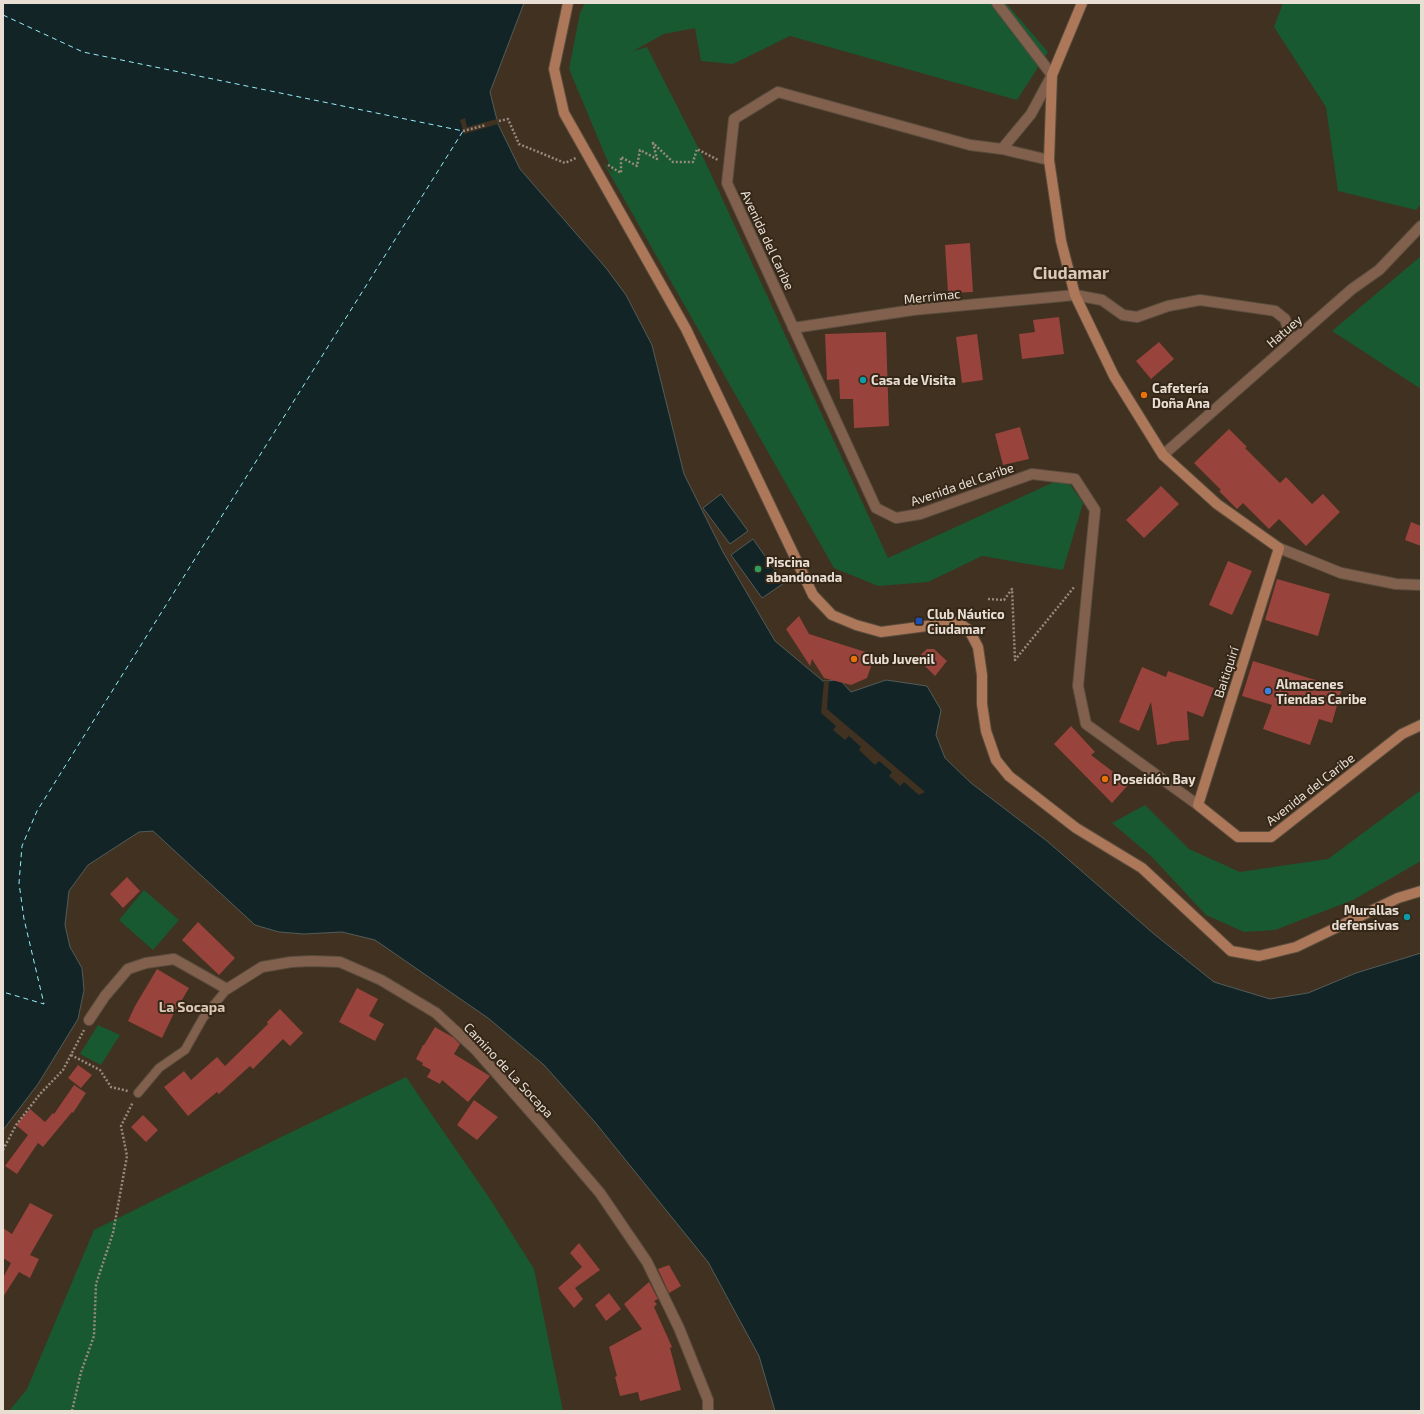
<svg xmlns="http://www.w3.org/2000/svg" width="1424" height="1414" viewBox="0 0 1424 1414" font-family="'Exo 2',sans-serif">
<rect width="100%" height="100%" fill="#403121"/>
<path fill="#185931" d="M585,3H1006L1048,52L1017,100L790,36L733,64L701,61L695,28L664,34L633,51L647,47L704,159L888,558L1065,477L1083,503L1063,570L982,556L928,582L878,586L834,568L603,162L613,174L569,69L580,13Z
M1283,3H1421V204L1416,210L1338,191L1326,107L1274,27Z
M1421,256V389L1332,331Z
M1421,790V861L1353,900L1275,930L1244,932L1206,915L1152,857L1112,823L1145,805L1189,849L1240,872L1328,859Z
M144,890L179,920L153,950L119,920Z
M98,1025L120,1035L101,1065L80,1054Z
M406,1077L492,1202L534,1269L563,1411H9L27,1389L94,1230L279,1138Z"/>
<path fill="#132426" stroke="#535c5a" d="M3,3H524L490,92L498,124L520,169L606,268L626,295L652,345L684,474L723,552L775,641L823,681H829L839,679L851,692L886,680L927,686L941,710L936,735L945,758L971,783L1047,841L1154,934L1214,982L1270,999L1308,993L1356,973L1421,953V1411H775L759,1356L708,1262L594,1121L544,1065L488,1018L375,940L342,932L304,934L279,932L255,925L153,831L139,832L88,865L69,891L65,925L70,947L82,968L84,990L78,1019L38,1084L3,1130Z
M721,494L748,531L730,544L703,508Z
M753,539L784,583L762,598L731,555Z"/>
<path fill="#403121" d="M465,118L467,127L497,119L498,124L464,134L460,120Z
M824,681H829L827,709L925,792L919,795L904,782L900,786L889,776L892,772L879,761L875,765L859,750L861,747L849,736L845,740L833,730L836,726L821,713Z"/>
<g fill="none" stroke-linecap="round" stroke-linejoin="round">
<path stroke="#95effb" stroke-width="1" stroke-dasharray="5 4" stroke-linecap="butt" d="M3,15L83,52L463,131L37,811L22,846L19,883L24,919L44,1004L3,992"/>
</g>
<path fill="#98433c" d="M970,243L973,292L948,293L945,245Z
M1059,317L1064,354L1022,359L1019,334L1035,332L1033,320Z
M886,332L889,426L854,428L853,399H840L839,379L827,380L825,334Z
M977,334L983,380L962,383L956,337Z
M1159,342L1174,359L1151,379L1136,361Z
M1020,427L1029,459L1003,465L995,434Z
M1229,429L1247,447L1245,448L1280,483L1286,477L1312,504L1323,494L1340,512L1306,546L1279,519L1269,529L1243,503L1237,509L1219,491L1221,490L1194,463Z
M1161,486L1179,504L1144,538L1126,520Z
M1411,522L1421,526V546L1405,540Z
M1228,561L1252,571L1232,615L1209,605Z
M1277,579L1330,594L1318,636L1265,620Z
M799,616L809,634L875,655L867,678L851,685L824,678L812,659L810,666L786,629Z
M927,649H934L947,661L935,676L917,658Z
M1253,661L1342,688L1332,723L1319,719L1310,745L1263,729L1272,705L1242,696Z
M1142,667L1166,677L1168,671L1214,688L1203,717L1187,711L1189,740L1169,742L1170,743L1157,745L1151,702L1139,731L1119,722Z
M1071,726L1095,752L1091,755L1129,784L1112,803L1054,744Z
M127,877L140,891L123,908L110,894Z
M198,922L235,958L219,975L182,940Z
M157,969L189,988L173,1015L162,1038L128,1021L135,1006Z
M357,988L378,999L369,1016L384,1024L375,1041L339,1022Z
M280,1009L303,1033L290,1046L283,1039L253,1069L250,1066L219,1094L217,1092L188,1116L164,1087L184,1071L191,1080L217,1057L225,1066L268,1024L267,1022Z
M435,1027L454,1038L460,1044L454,1054L490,1076L468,1102L442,1080L440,1084L427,1077L431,1070L422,1065L423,1063L416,1059L423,1045H424Z
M78,1065L92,1075L81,1088L68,1078Z
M74,1085L86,1093L73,1113L72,1112L43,1147L38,1143L17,1174L5,1166L28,1135L16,1125L30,1109L45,1122L53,1113L54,1114Z
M474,1100L498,1117L477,1140L457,1125Z
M143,1115L158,1130L146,1142L131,1127Z
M30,1203L53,1215L30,1255L39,1259L30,1278L19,1272L3,1297V1278L11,1263L3,1258V1228L12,1234Z
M579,1243L600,1270L575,1288L583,1299L574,1308L558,1288L582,1267L570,1253Z
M669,1265L681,1286L669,1293L658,1269Z
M649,1282L658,1299L654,1301L657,1304L654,1307L672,1347L670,1348L681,1390L640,1401L638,1392L620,1396L615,1377L617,1376L609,1347L642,1329L624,1304Z
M609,1293L621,1309L606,1321L595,1305Z"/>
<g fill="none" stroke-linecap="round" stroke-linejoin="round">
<defs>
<path id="lane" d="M138,1093L159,1068L185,1050L203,1018L227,989"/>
<path id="street" d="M997,3L1052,75L1031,114L1002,149L970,145L778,92L734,119L727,183L876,508L896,518L920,514L1032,474L1075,479L1095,510L1078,686L1086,724L1198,805
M1002,149L1049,160
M793,328L913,310L1075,295L1102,300L1123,315L1137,317L1168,306L1200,300L1275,311L1285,319L1292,342
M1163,455L1352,289L1379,270L1421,226
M1279,548L1341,573L1396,584L1421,585
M89,1020L105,996L128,969L146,963L174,959L227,989L262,967L291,962L312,961L340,962L381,980L436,1013L475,1049L542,1125L600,1193L647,1262L679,1328L708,1400V1411"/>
<path id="secondary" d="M568,3L554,69L564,113L686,329L813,595L832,615L856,625L881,632L957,622L969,630L978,647L982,675V704L986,731L996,760L1009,776L1076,828L1142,868L1231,951L1259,956L1296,947L1398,898L1421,891
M1082,3L1052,75L1049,160L1061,241L1075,295L1114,376L1163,455L1217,504L1279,548L1198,805L1238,837H1271L1402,734L1421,725"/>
</defs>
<use href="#lane" stroke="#5b4d3e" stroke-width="10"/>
<use href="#street" stroke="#5b4d3e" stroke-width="12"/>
<use href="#secondary" stroke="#5b4d3e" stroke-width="12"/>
<path stroke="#978a7d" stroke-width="2.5" stroke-dasharray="2 2" stroke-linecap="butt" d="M499,121L508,119L519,144L565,163L576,158
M463,131L486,125
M608,165L621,173V157L637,166L640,150L657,159L653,143L673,162H693L697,149L718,160
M988,599L1004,600L1012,589L1015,660L1075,586
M71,1055L100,1070L111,1087L128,1091
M3,1150L16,1125L40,1094L63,1070L84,1030
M72,1411L81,1372L94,1336L96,1284L113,1233L127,1156L121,1126L133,1102"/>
<use href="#lane" stroke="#81614d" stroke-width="8"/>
<use href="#street" stroke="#81614d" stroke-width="10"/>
<use href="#secondary" stroke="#ac7859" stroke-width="10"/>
</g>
<g fill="#0f9aa8" stroke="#352717" stroke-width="1.5">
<circle cx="863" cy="380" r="4"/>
<circle cx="1407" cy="917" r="4"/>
</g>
<g fill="#e8710a" stroke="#352717" stroke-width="1.5">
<circle cx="1144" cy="395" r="4"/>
<circle cx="854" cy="659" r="4"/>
<circle cx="1105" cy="779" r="4"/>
</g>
<circle fill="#2e9e5b" stroke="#352717" stroke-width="1.5" cx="758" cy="569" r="4"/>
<rect fill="#1a4fb4" stroke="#352717" stroke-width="1.5" x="915" y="617" width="8" height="8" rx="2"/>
<circle fill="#3f7fe0" stroke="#352717" stroke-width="1.5" cx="1268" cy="691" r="4"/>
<g text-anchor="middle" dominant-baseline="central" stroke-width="4" stroke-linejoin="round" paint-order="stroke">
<g font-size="13" fill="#e8ded4" stroke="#352717">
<text transform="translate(768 240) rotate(65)">Avenida del Caribe</text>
<text transform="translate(932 296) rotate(-6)">Merrimac</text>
<text transform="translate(1284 331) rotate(-41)">Hatuey</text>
<text transform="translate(962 484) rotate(-19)">Avenida del Caribe</text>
<text transform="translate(1226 672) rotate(-72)">Baitiquirí</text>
<text transform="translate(1310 789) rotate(-38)">Avenida del Caribe</text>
<text transform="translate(509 1070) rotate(47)">Camino de La Socapa</text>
</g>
<g font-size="13" font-weight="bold" fill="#e8ded4" stroke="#352717" text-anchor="start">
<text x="871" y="380">Casa de Visita</text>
<text x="1152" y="388">Cafetería<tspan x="1152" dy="15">Doña Ana</tspan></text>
<text x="766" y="562">Piscina<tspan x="766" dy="15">abandonada</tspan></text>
<text x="927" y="614">Club Náutico<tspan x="927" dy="15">Ciudamar</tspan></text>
<text x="862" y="659">Club Juvenil</text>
<text x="1276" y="684">Almacenes<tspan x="1276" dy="15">Tiendas Caribe</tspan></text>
<text x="1113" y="779">Poseidón Bay</text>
<text x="1399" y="910" text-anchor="end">Murallas<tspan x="1399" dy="15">defensivas</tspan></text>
</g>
<g font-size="14" font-weight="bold" fill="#dbc8b5" stroke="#352717">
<text x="192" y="1006">La Socapa</text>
</g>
<g font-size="17" font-weight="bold" fill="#dbc8b5" stroke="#352717">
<text x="1071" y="272">Ciudamar</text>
</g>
</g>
<rect width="1424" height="1414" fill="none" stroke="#e8ded4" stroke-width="8"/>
</svg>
